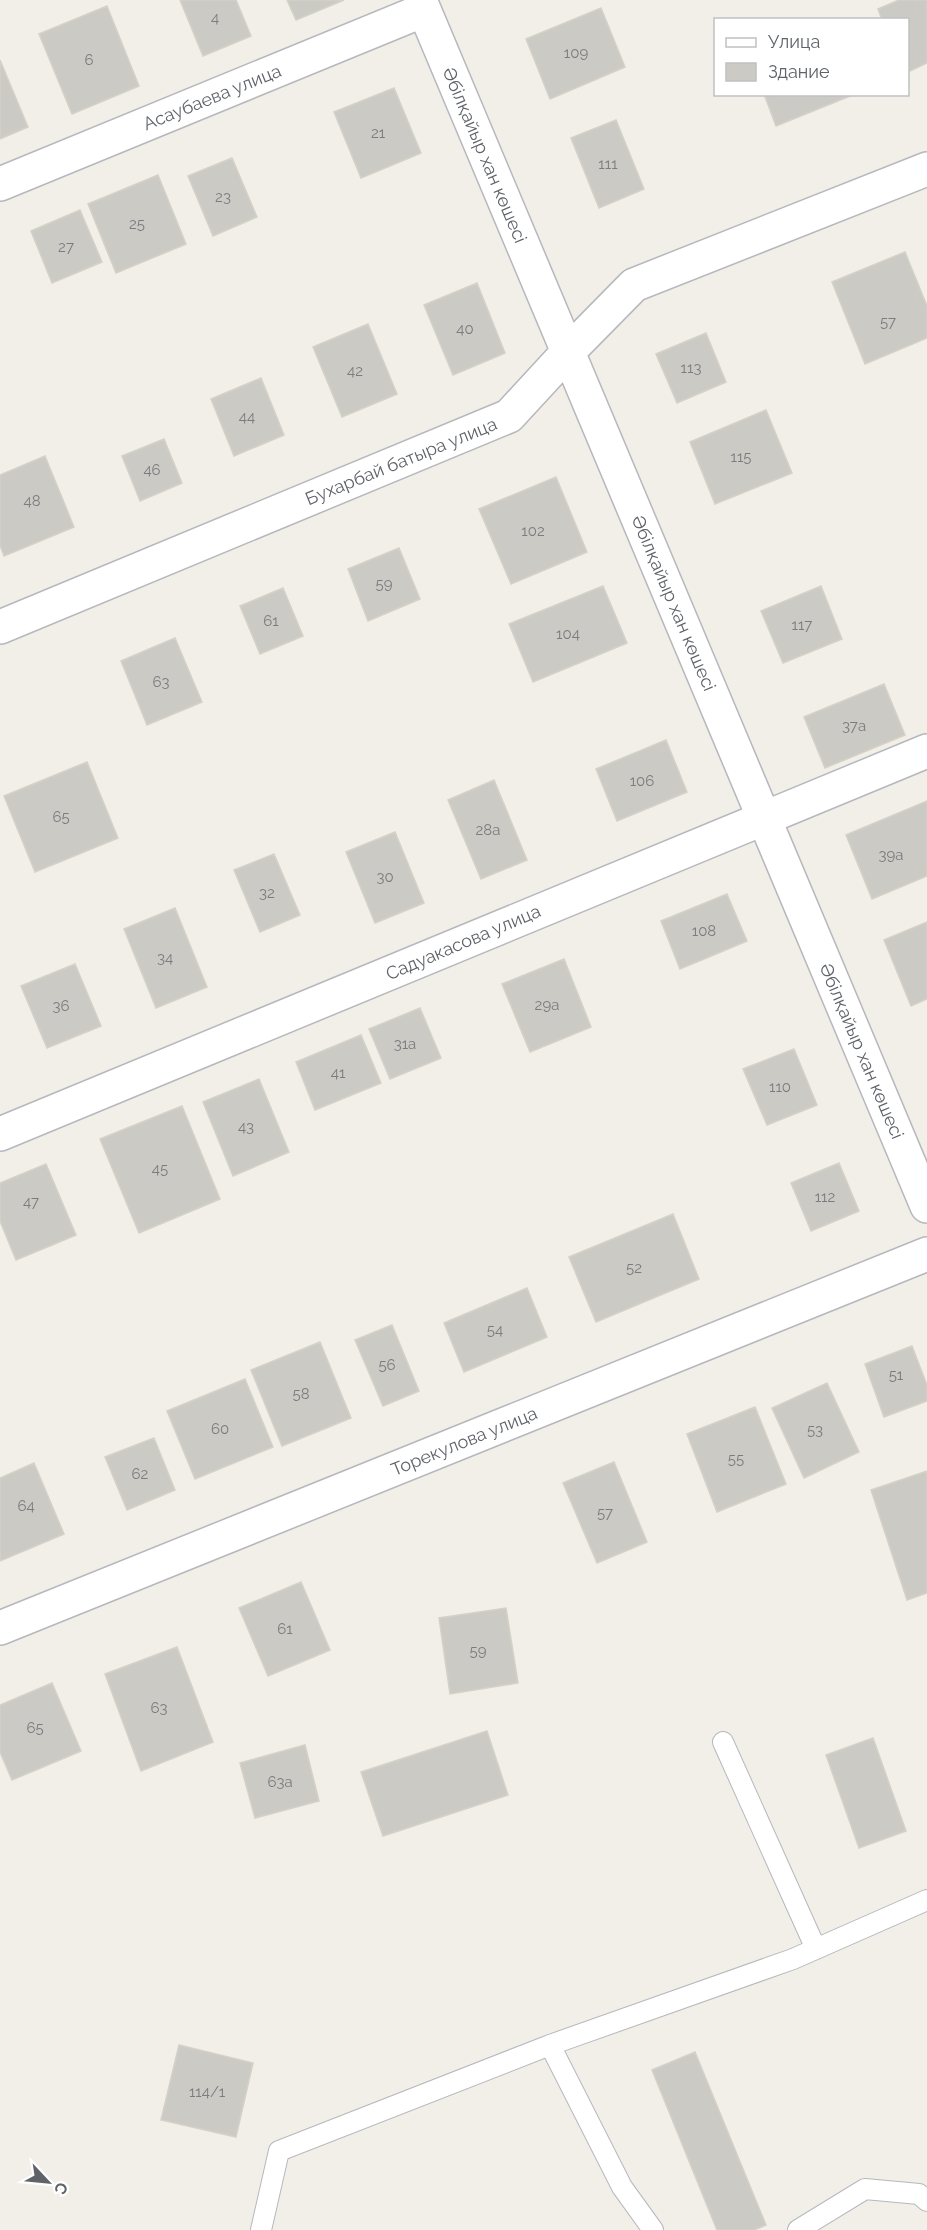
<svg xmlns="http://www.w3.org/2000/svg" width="927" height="2230" viewBox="0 0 927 2230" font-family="Raleway,sans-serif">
<rect width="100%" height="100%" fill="#f1efe8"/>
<path fill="#cccac5" stroke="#d6d1c6" stroke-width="1.5" d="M180,0H236L251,36L203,56Z
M287,0H344L296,20Z
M899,0H927V63L908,72V20H882L878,9Z
M107,6L139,86L72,114L39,34Z
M601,8L625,67L550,99L526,39Z
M0,60L28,127L0,139Z
M394,88L421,153L361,178L334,112Z
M764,94H849L850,96L776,126Z
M616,120L644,189L599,208L571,138Z
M232,158L257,217L213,236L188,176Z
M158,175L186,244L116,273L88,204Z
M80,210L102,262L52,283L31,231Z
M905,252L927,306V338L865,364L832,282Z
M477,283L505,353L453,375L424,305Z
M368,324L397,394L342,417L313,347Z
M706,333L726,382L677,403L656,354Z
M261,378L284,435L234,456L211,399Z
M766,410L792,473L715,504L690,442Z
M164,439L182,483L140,501L122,456Z
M45,456L74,527L4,556L0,545V475Z
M556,477L587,552L511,584L479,509Z
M399,548L420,599L368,621L348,569Z
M603,586L627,643L533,682L509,624Z
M821,586L842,639L783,663L761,611Z
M283,588L303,636L260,654L240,606Z
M175,638L202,702L147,725L121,661Z
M884,684L905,735L825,768L804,717Z
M666,740L687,792L617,821L596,769Z
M87,762L118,838L35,872L4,796Z
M494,780L527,860L481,879L448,800Z
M927,801V876L872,899L846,835Z
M395,832L424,903L375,923L346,852Z
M274,854L300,915L260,932L234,870Z
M727,894L747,941L680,969L661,921Z
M175,908L207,987L156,1008L124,929Z
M927,922V999L911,1006L884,940Z
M564,959L591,1027L530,1052L502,984Z
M75,964L101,1026L47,1048L21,986Z
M420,1008L441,1058L390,1079L369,1029Z
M361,1035L381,1083L315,1110L296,1062Z
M794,1049L817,1105L767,1125L743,1069Z
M259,1079L289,1152L233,1176L203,1102Z
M182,1106L220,1199L139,1233L100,1139Z
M839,1163L859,1211L811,1231L791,1183Z
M46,1164L76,1235L16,1260L0,1221V1183Z
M673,1214L699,1279L596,1322L569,1257Z
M527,1288L547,1337L464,1372L444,1323Z
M392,1325L419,1391L383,1406L355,1340Z
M320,1342L351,1418L282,1446L251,1370Z
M912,1346L927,1385V1401L884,1417L865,1364Z
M245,1379L273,1447L195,1479L167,1411Z
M827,1383L859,1452L804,1478L772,1408Z
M755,1407L786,1484L717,1512L687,1434Z
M154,1438L175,1490L127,1510L105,1457Z
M614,1462L647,1542L597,1563L563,1483Z
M34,1463L64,1534L0,1561V1478Z
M927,1471V1593L907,1600L871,1490Z
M301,1582L330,1650L268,1676L239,1608Z
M506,1608L518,1683L450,1694L439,1618Z
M177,1647L213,1742L141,1771L105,1674Z
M52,1683L81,1751L12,1780L0,1752V1705Z
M487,1731L508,1795L383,1836L361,1772Z
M873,1738L906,1831L859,1848L826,1755Z
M305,1745L319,1801L255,1818L240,1763Z
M179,2045L253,2063L236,2137L161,2120Z
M695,2052L766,2225L754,2230H717L652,2070Z"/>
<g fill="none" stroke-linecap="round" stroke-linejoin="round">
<defs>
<path id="service" d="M723,1742L816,1949
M550,2045L622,2187L653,2230
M261,2230L279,2151L550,2045L793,1959L927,1900
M798,2230L865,2189L919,2194L927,2201"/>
<path id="minor" d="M420,0L927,1206
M0,184L424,10
M0,627L509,416L568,352L634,285L927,169
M0,1134L927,751
M0,1628L927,1254"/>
</defs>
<use href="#service" stroke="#b5b8bc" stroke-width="22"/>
<use href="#minor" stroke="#b5b8bc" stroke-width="36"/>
<use href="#service" stroke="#fff" stroke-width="20"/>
<use href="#minor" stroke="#fff" stroke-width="33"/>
</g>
<g text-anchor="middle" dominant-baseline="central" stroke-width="5" stroke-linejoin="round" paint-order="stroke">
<g font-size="15" fill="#7a7d7f">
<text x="215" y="18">4</text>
<text x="576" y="53">109</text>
<text x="89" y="60">6</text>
<text x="378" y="133">21</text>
<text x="608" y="164">111</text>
<text x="223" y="197">23</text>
<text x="137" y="224">25</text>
<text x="66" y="247">27</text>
<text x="888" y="322">57</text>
<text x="465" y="329">40</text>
<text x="691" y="368">113</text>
<text x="355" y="371">42</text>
<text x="247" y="417">44</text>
<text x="741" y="457">115</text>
<text x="152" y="470">46</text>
<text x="32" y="501">48</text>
<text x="533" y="531">102</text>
<text x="384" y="584">59</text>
<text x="271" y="621">61</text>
<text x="802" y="625">117</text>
<text x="568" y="634">104</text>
<text x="161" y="682">63</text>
<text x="854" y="726">37а</text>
<text x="642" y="781">106</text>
<text x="61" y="817">65</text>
<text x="488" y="830">28а</text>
<text x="891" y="855">39а</text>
<text x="385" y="877">30</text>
<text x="267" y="893">32</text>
<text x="704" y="931">108</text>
<text x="165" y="958">34</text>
<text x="547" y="1005">29а</text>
<text x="61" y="1006">36</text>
<text x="405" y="1044">31а</text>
<text x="338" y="1073">41</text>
<text x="780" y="1087">110</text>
<text x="246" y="1127">43</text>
<text x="160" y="1169">45</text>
<text x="825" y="1197">112</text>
<text x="31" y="1202">47</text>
<text x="634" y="1268">52</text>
<text x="495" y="1330">54</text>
<text x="387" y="1365">56</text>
<text x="896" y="1375">51</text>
<text x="301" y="1394">58</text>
<text x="220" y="1429">60</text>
<text x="815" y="1430">53</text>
<text x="736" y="1459">55</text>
<text x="140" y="1474">62</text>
<text x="26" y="1506">64</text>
<text x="605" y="1513">57</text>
<text x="285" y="1629">61</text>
<text x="478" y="1651">59</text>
<text x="159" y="1708">63</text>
<text x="35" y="1728">65</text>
<text x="280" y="1782">63а</text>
<text x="207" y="2092">114/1</text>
</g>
<g font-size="18" fill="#5f6368" stroke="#fff">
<text transform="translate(212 97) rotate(-22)">Асаубаева улица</text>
<text transform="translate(485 155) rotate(67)">Әбілқайыр хан көшесі</text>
<text transform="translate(401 461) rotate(-22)">Бухарбай батыра улица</text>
<text transform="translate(674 603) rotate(67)">Әбілқайыр хан көшесі</text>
<text transform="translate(463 942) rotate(-23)">Садуакасова улица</text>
<text transform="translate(862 1051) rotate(67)">Әбілқайыр хан көшесі</text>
<text transform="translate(464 1441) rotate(-22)">Торекулова улица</text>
</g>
</g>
<rect x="714" y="18" width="195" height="78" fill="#ffffff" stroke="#bfc1c3" stroke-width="1.5"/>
<rect x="726" y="38" width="30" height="9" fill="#ffffff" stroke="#bfc1c3" stroke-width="1.5"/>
<text x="768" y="48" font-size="18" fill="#5f6368">Улица</text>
<rect x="726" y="63" width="30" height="18" fill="#cccac5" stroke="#bfc1c3" stroke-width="1.5"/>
<text x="768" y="78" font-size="18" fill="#5f6368">Здание</text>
<g transform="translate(48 2182) rotate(116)" stroke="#ffffff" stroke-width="4.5" paint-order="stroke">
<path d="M0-4.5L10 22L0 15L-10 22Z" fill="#5f6368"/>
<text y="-9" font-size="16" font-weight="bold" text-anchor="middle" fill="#5f6368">С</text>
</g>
</svg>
